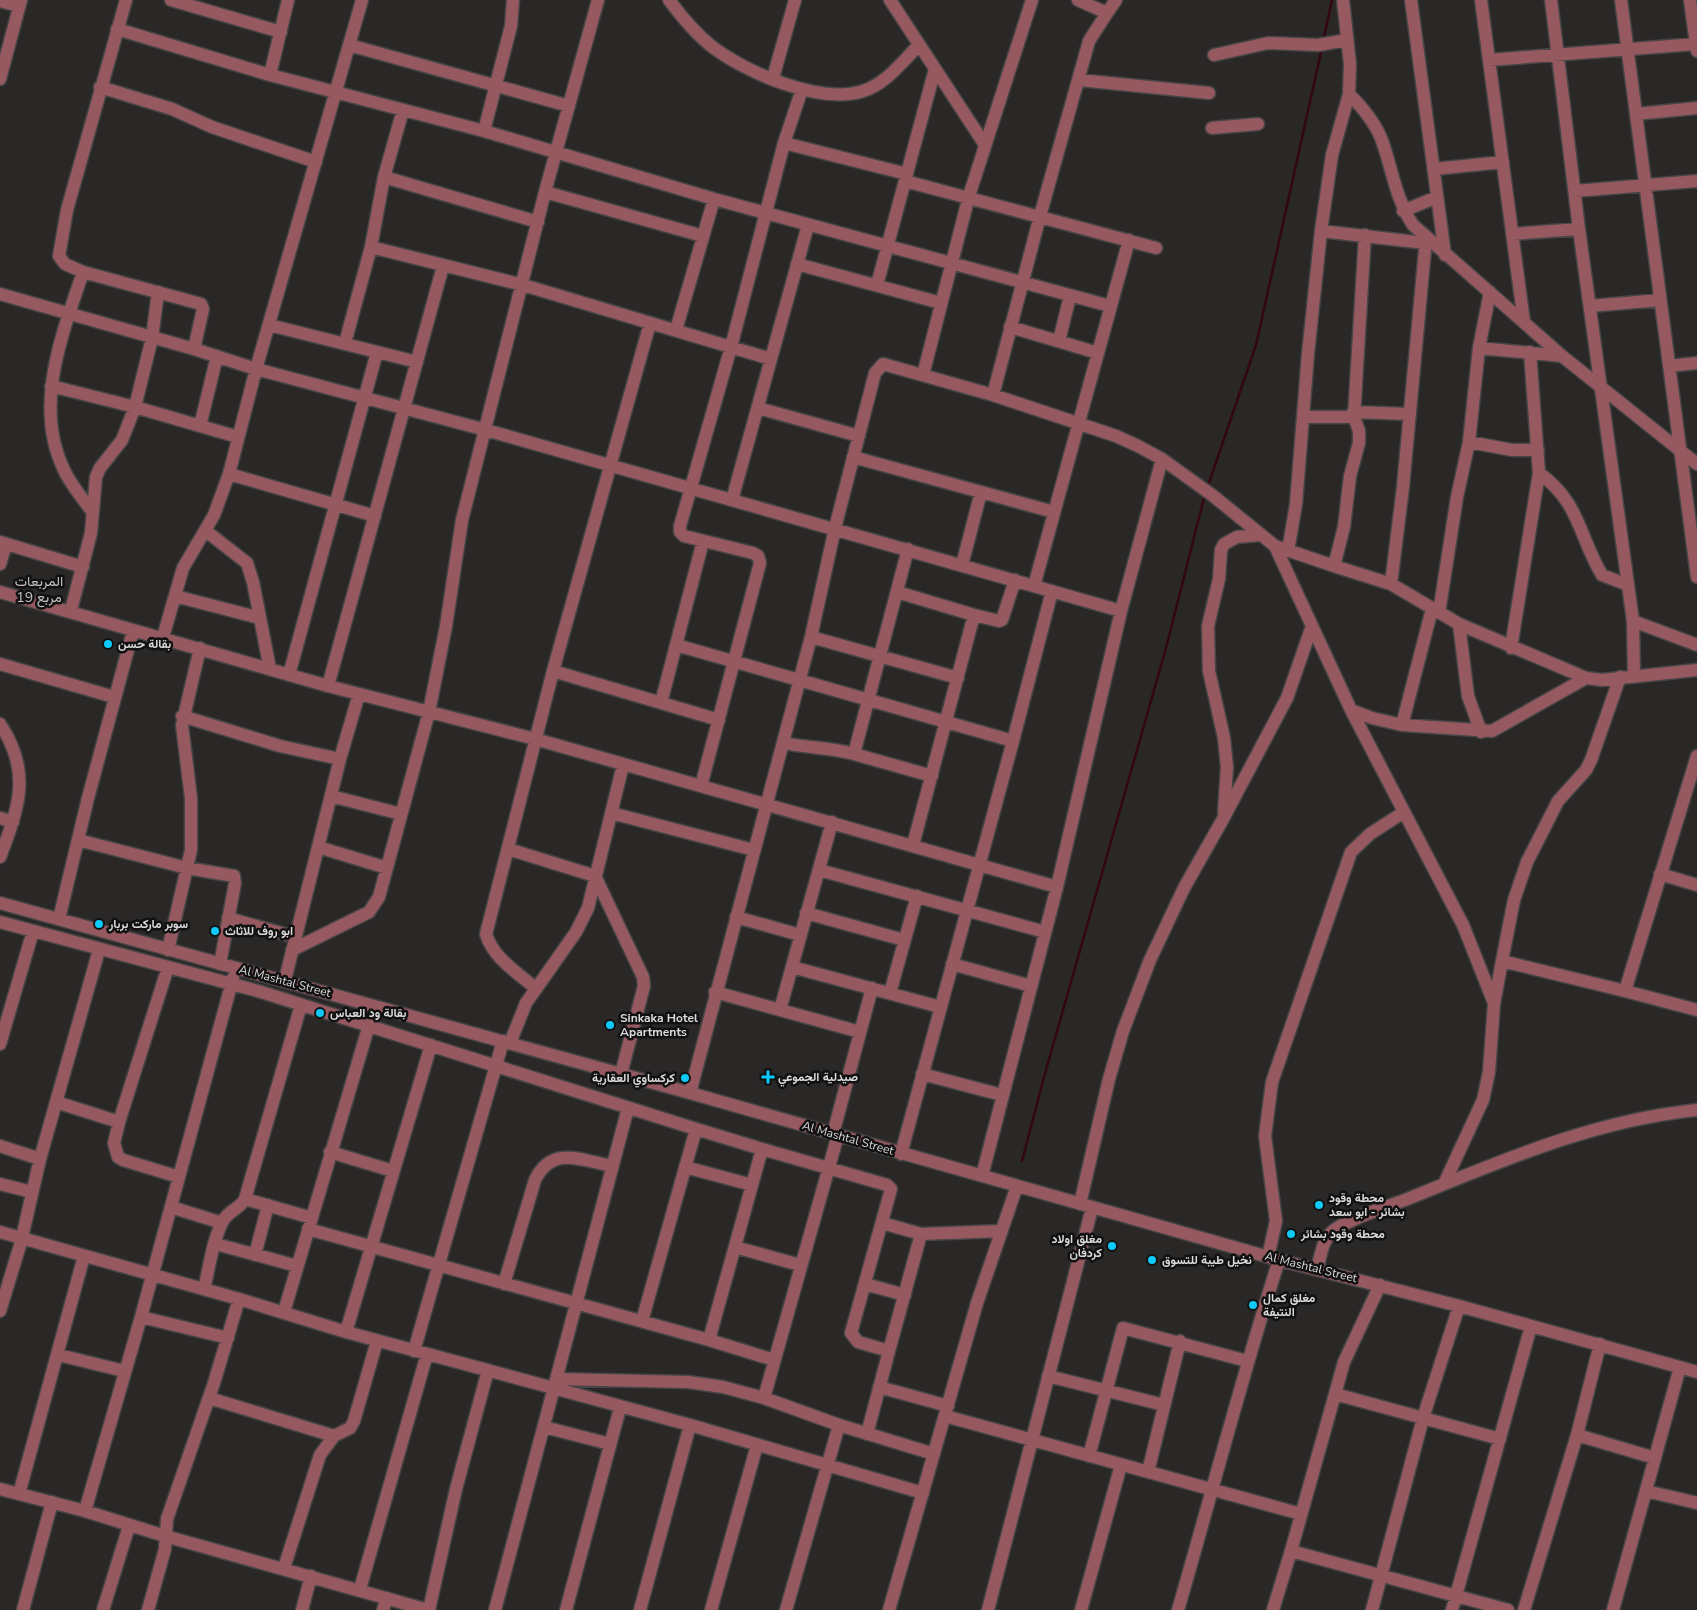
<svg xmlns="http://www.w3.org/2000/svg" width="1697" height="1610" viewBox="0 0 1697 1610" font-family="'Nunito Sans',Vazirmatn,sans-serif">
<rect width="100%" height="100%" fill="#2a2727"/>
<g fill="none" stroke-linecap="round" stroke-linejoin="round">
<path stroke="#330710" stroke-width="2.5" d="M1324,37L1332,0
M1209,483L1256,345L1321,52
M1022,1161L1044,1077L1166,648L1204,498"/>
<defs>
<path id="minor" d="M126,0L67,210L59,256L65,264L83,272L201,304L203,309L194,349
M171,0L281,32
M669,0C681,16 694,32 710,45C744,72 820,105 863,91C886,84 903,61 919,45
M890,0L985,145
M1078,0L1107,13L1116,0
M1411,0L1445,255
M1481,0L1524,322
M1551,0L1579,229L1633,621L1634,675
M1621,0L1697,577
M1690,0L1697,51
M0,1L19,6
M117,29L270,75L484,131L714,199L1110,306
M349,45L569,106
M1214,55L1268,43L1318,45L1347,40
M1489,60L1696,44
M270,75L288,0
M773,78L795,0
M0,79L21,0
M1079,80L1209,93
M100,87L172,109L212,127L316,162
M1349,94C1362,107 1374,121 1381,138C1392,167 1395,198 1413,225L1562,356L1697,464
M1636,114L1697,108
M1212,128L1258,124
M484,131L511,26L513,0
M784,143L907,174
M1434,169L1503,162
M384,177L538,222
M905,181L1156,248
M1575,191L1697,181
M545,192L703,236
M1403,211L1437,197
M1321,231L1425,243
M1512,234L1579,229
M371,247L523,285L771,359
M797,264L941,303
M83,272C62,335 33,406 64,470C71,485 82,498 92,511
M877,285L935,69
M0,294L194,349L256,369L486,430L1121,611
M1590,306L1660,300
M269,325L417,362
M1010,327L1098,353
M676,330L714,199
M1059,341L1070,296
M345,343L371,247L384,177L403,110
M1479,348L1562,356
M1669,366L1697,363
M923,375L969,196L1032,0
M51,386L135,407L238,437
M993,395L1040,216L1089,41L1107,13
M758,408L859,436
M1353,412L1410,414
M1303,417H1354L1365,235
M200,426L217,356
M1469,442L1512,450H1538
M853,457L1054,512
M1539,473C1580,502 1579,537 1602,575L1628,585
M229,474L375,516
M732,500L808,225
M206,531L247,563L253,582L270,669
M0,542L83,567
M1275,546L1351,710L1463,925L1494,1003
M1288,551L1296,504L1308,354L1321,231L1332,155L1349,94L1350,64L1343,0
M0,564L6,544
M962,565L981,492
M1334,566L1391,584L1459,624L1586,678L1602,680L1697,670
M1391,584L1403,487L1426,239
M1034,586L1129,240
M0,592L328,686L535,739L1057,887
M897,592L974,615
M175,596L260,618
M71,610L91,533L96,477L100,468L122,440L135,407L152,338L158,292
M1439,613L1457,497L1469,442L1479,348L1490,292
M1633,621L1697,645
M1459,624L1468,696L1481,732
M163,637L183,568L214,515L229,474L256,369L362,0
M811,637L958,678
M676,645L1013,741L901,1154
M1511,648L1539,473L1530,352
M0,664L114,697
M553,671L719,720
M289,675L377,352
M328,686L443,266
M661,703L703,541
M1351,710L1372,718L1402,725L1492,731L1586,678
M182,716L280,746L340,759
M0,724C32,772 19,807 0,857
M1402,725L1432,609
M1013,741L1052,591
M783,743C807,748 830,747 854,754L908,549
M854,754L932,776
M1697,756L1625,991L1697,1010
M701,786L760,563L758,556L753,553L684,536L680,532V526L731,347L784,143L802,89
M331,796L401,814
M1224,812L1227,767L1224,738L1209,671L1208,626L1219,579L1221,550L1224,544L1237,537L1260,535
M611,813L754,850
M0,818L13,822
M78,840L187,868L234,876L235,883L220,964
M913,845L974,615L999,621L1002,620L1015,580
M318,847L387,868
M508,849L595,876L643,977L644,986L621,1074
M819,870L1045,932
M1660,874L1697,885
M0,903L690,1093L1279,1260L1459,1306L1697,1372
M806,913L904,940
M736,917L800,935
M228,918L295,937
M59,919L88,798L133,631
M0,922L258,991L696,1129L642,1321
M168,950L191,850V798L182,725L200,648
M292,950L369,912L379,897L429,712L446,626L462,520L545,192L598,0
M1502,961L1625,991
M952,964L1031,986
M168,967L119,1122L114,1143L118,1157L123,1160L179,1177
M792,967L940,1007
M285,980L340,759L359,694
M535,988C517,972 493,958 486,934L553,671L650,323
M715,992L860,1032
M890,993L917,896
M780,1010L832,822
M510,1043L526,1003L576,932L588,908L623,765
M0,1044L33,931
M922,1074L1002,1095
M690,1093L811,637L835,528L875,373L883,364L993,395L1116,436L1138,446L1162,459L1212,495L1275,546L1334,566L1344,527L1350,476L1359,443V431L1354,417
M56,1102L119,1122
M696,1129L762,1149
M833,1134L872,988
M0,1146L40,1159
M330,1152L393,1171
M685,1167L752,1185
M982,1176L1057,887L1121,611L1162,459
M0,1184L32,1192
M1444,1184L1483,1100L1489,1072L1494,1004L1502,961L1514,900L1527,862L1558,801L1586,770L1591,760L1620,677
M245,1199L312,1218
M1080,1204L1109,1079L1123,1031L1150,960L1184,888L1223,819L1287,698L1312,626
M171,1207L222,1223
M882,1223L921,1234L889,1351
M308,1229L709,1340L762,1149L887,1185L891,1189L851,1333L858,1342L889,1351L867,1434
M0,1232L239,1299L346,1332L690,1425L923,1493
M921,1234L1001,1231
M216,1244L297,1266
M735,1247L800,1265
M255,1255L268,1205
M1268,1257L1276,1221L1265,1136L1272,1082L1351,852L1370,834L1404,812
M1317,1269C1321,1256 1322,1240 1333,1231C1349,1218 1390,1206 1410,1198C1503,1160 1596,1120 1697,1110
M504,1284L535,1180C552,1145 581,1160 612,1166
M865,1284L905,1295
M204,1289C209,1269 213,1238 223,1221C229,1210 240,1209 245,1199L301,1005
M0,1311L21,1242L40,1159L99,950
M284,1312L369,1025
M141,1317L228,1338
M346,1332L431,1045
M709,1340L774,1360
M414,1351L503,1041
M59,1355L124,1371
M1048,1376L1164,1405
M556,1379L688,1382L723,1387L764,1398L839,1425L934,1454
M879,1387L948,1406
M1335,1394L1500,1439
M209,1398L334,1436
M764,1398L838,1135
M945,1416L1301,1514
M544,1427L610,1444
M1577,1435L1655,1458
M1089,1456L1123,1328L1247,1361
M1148,1472L1180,1341
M0,1489L85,1511L165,1536L428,1610
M1646,1491L1697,1503
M19,1494L84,1256
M85,1511L141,1317L233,978
M1291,1551L1508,1610
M284,1568L320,1455L334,1436L350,1428L354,1421L377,1341
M360,1589L427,1354
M23,1610L52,1502
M103,1610L129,1526
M148,1610L165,1549L167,1519L214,1383L239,1299
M302,1610L311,1576
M383,1610L387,1598
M429,1610L456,1489L488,1370
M495,1610L628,1108
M566,1610L620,1408
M640,1610L690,1425
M711,1610L757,1445
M786,1610L839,1425
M889,1610L977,1303L1017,1186
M988,1610L1092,1208
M1081,1610L1121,1465
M1178,1610C1212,1493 1242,1376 1279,1260
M1273,1610L1291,1551L1344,1362L1380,1285
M1372,1610L1423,1418L1459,1306
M1452,1610L1531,1326
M1524,1610L1577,1435L1600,1344
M1613,1610L1680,1367"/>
</defs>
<use href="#minor" stroke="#464444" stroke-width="15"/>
<use href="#minor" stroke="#965960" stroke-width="12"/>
</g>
<g fill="#0dcafa" stroke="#121111" stroke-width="2">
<circle cx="108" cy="644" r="5"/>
<circle cx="99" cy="924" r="5"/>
<circle cx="215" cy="931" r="5"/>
<circle cx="320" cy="1013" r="5"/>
<circle cx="610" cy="1025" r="5"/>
<path d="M765.5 1069.5h5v5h5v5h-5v5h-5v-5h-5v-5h5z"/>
<circle cx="685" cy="1078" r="5"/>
<circle cx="1319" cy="1205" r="5"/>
<circle cx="1291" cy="1234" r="5"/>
<circle cx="1112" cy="1246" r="5"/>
<circle cx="1152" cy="1260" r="5"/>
<circle cx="1253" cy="1305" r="5"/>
</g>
<g text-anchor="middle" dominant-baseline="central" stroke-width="5" stroke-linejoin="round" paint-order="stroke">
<g font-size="12" font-weight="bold" fill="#dcdada" stroke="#121111" text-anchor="start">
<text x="118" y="644">بقالة حسن</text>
<text x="109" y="924">سوبر ماركت بربار</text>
<text x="225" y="931">ابو روف للاثاث</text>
<text x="330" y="1013">بقالة ود العباس</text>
<text x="620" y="1018">Sinkaka Hotel<tspan x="620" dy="14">Apartments</tspan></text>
<text x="778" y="1077">صيدلية الجموعي</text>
<text x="675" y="1078" text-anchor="end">كركساوي العقارية</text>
<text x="1329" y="1198">محطة وقود<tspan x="1329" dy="14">بشائر - ابو سعد</tspan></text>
<text x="1301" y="1234">محطة وقود بشائر</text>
<text x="1102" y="1239" text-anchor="end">مغلق اولاد<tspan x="1102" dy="14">كردفان</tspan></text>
<text x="1162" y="1260">نخيل طيبة للتسوق</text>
<text x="1263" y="1298">مغلق كمال<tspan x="1263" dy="14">النتيفة</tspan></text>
</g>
<g font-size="12" fill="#dcdada" stroke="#121111">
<text transform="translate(285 981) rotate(15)">Al Mashtal Street</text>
<text transform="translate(848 1138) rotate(16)">Al Mashtal Street</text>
<text transform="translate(1311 1267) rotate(14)">Al Mashtal Street</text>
</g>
<g font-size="14" fill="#c5c1c2" stroke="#121111">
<text x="39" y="581">المربعات<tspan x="39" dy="16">مربع 19</tspan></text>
</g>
</g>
</svg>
